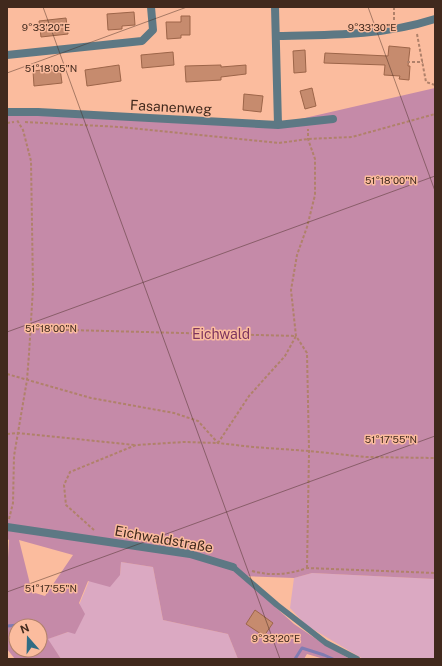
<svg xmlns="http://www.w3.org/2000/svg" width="442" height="666" viewBox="0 0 442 666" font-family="'Public Sans',sans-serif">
<rect width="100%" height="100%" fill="#fbbc9e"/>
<path fill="#dba9c2" d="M121,562L153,567L163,620L228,634L238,659H61L47,639L68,632L89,581L120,575Z
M312,573L435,579V659H363L306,625L290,608L294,578Z"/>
<path fill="#c58aa8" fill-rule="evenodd" d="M435,88V579L312,573L294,578L241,576L294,624L325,645L350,659H324L307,654L304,659H238L228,634L163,620L153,567L121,562L120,575L110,587L88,581L79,603L85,614L75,634L68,632L48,639L61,659H15L7,649V575L9,540L7,539V110L283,123ZM19,540L73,555L45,596L32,592ZM16,626H40V650H16Z"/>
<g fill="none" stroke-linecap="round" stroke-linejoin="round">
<path stroke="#807cb2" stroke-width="3" d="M7,626L19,625
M295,659L302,648L324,655L333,659"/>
</g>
<path fill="#c68b6e" stroke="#9d6549" d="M134,12L135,25L122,26V29L108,30L107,14Z
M181,16H190V35H181V38L167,39L166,22H181Z
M66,18L68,34L41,37L39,21Z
M389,46L410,48L408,66H410L409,80L399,79L400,76L384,75L385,65L324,63L325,53L388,56Z
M305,50L306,72L294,73L293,51Z
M173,52L174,65L142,68L141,55Z
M119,65L121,81L87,86L85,70Z
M221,65V67L246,65V74L221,77V80L186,82L185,66Z
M60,68L62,83L34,86L33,71Z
M312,88L316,106L305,109L300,91Z
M244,94L263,96L261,112L243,110Z
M255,610L273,623L264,636L246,624Z"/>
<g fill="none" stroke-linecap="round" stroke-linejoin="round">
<path stroke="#b0816a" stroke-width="2" stroke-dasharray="3 2" stroke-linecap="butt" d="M394,20V7
M417,34L426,82L435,85
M407,62H423
M25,122L120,127L279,143L308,139L352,137L435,114
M7,123L14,122
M31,329L296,336
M7,374L91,398L174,413L198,421L218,443L253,447L309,451L366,457L435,458
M7,434L17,433L135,445
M9,519L13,503L14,456L27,380L29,354L33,288L31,161L23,130L17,120
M94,530L66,505L64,485L70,472L97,461L136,445L184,442L218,443L249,396L285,356L296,336
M307,568L309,451L307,353L296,336L291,290L297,255L307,227L315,195V159L308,139V129
M252,571C272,576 287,575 307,568L435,573"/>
<path stroke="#5d7884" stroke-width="6" d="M233,567L277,605L326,643L357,659"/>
<path stroke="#5d7884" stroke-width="8" d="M275,7L278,125
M276,36C330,35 382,36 435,19
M7,55L142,41L153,30L151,7
M7,112H38L278,125L333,119
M7,527L190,554L233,567"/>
</g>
<path fill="none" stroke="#41291d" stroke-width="1" stroke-opacity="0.45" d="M43,7L280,659M368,7L435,191M7,73L187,7M7,332L435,176M7,592L435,436"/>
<g text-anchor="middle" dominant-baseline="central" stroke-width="3" stroke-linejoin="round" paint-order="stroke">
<g font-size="14" fill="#41291d" stroke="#fbbc9e">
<text transform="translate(171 107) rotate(3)">Fasanenweg</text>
<text transform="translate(164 539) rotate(10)">Eichwaldstraße</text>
</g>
<g font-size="14" fill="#7d355e" stroke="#fbbc9e">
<text x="221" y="334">Eichwald</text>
</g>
</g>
<g font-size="10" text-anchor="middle" fill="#41291d" stroke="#fbbc9e" stroke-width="3" stroke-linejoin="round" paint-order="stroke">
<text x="46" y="31">9°33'20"E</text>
<text x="372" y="31">9°33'30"E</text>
<text x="51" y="72">51°18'05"N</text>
<text x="391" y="184">51°18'00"N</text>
<text x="51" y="332">51°18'00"N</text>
<text x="391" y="443">51°17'55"N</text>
<text x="51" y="592">51°17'55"N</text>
<text x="276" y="642">9°33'20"E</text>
</g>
<rect width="442" height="666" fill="none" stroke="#41291d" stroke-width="16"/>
<g transform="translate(28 638) rotate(340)"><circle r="19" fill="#fbbc9e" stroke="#b1816a"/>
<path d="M0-3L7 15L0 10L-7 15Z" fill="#306c84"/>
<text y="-6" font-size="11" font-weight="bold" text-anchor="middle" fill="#41291d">N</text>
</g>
</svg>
